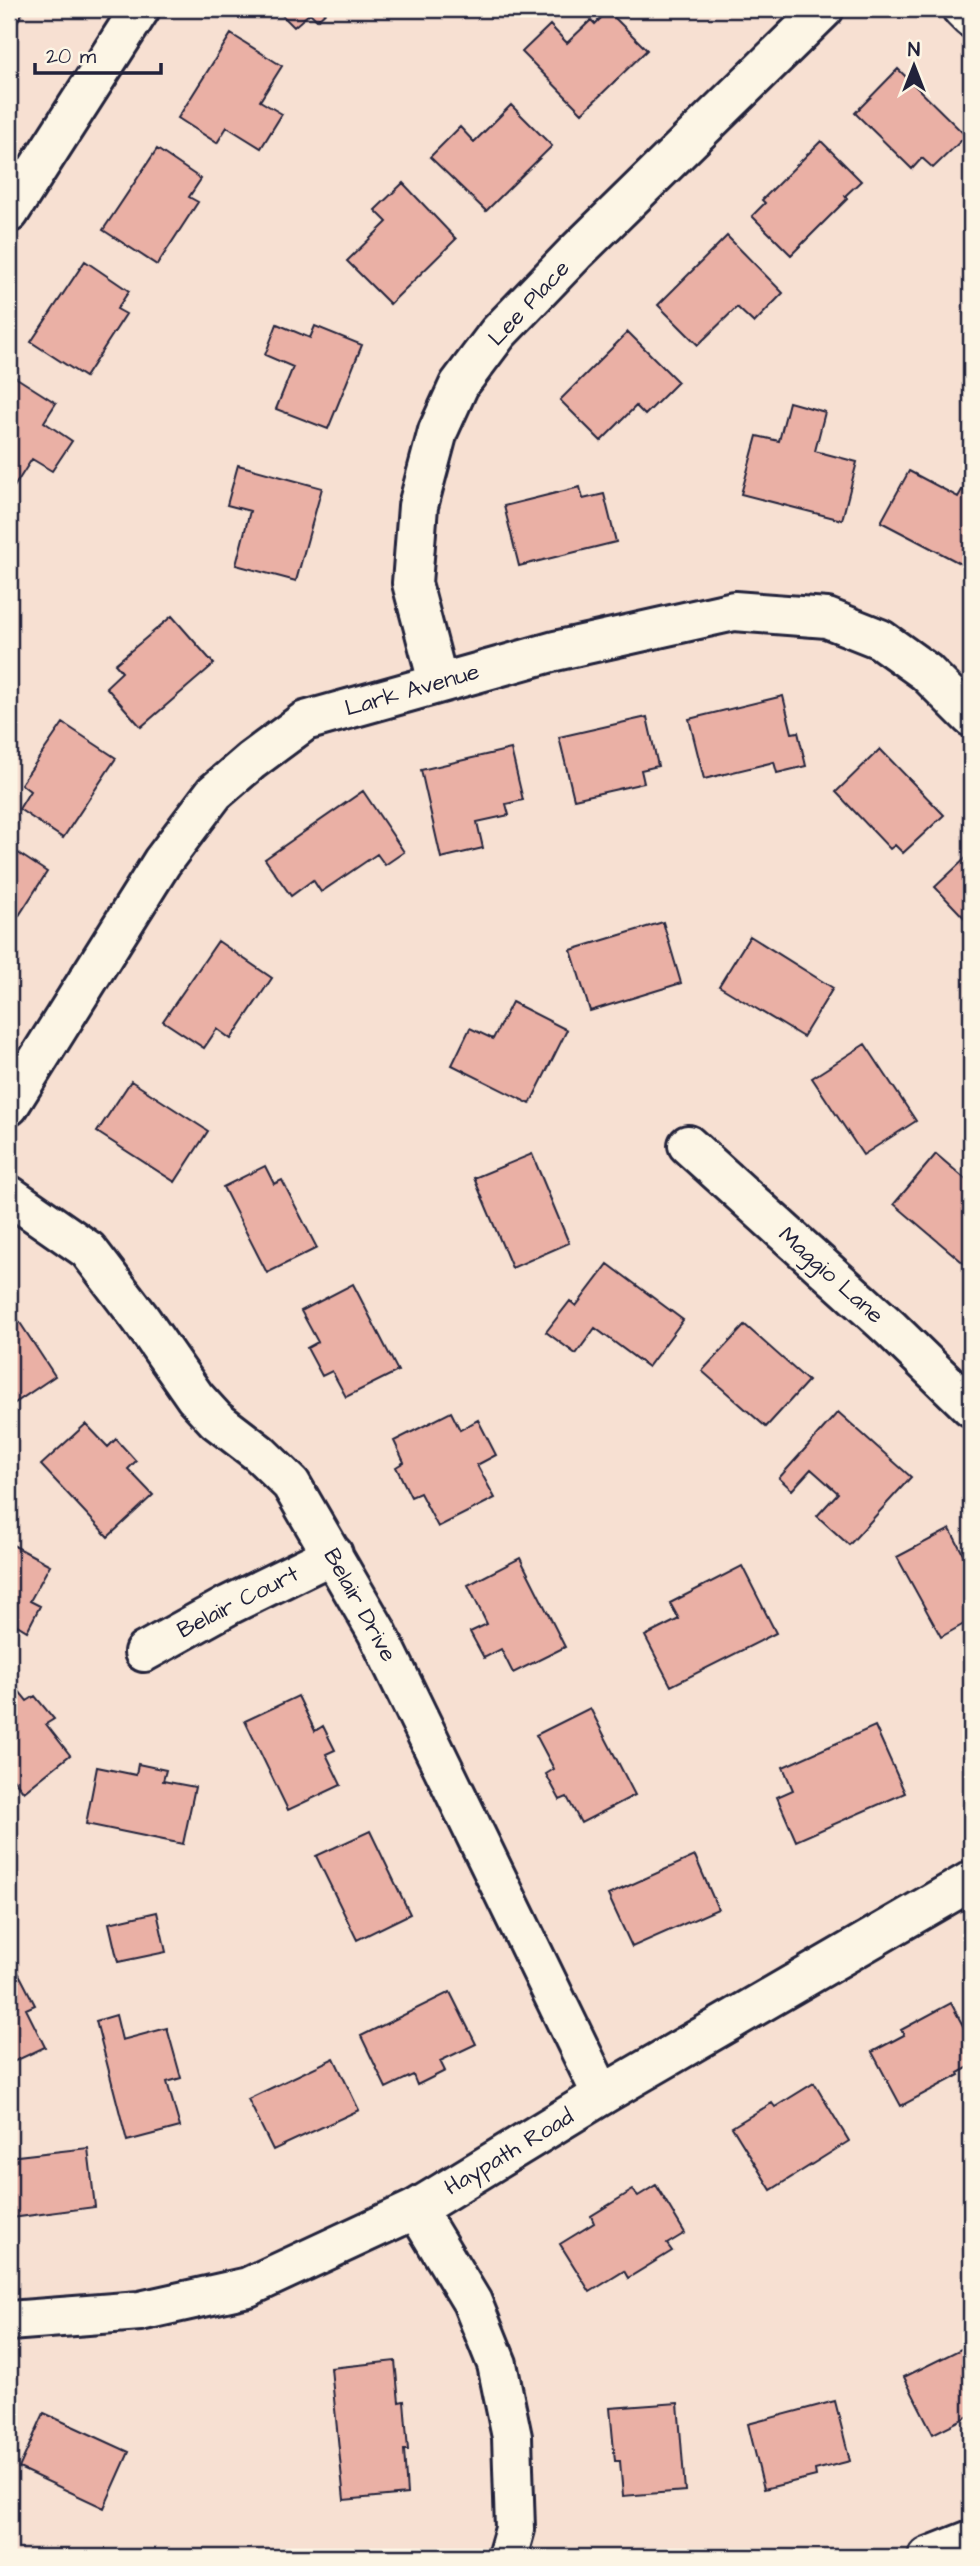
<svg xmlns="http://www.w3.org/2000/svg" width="980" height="2566" viewBox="0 0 980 2566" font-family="'Architects Daughter',sans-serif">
<rect width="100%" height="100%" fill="#f7e0d2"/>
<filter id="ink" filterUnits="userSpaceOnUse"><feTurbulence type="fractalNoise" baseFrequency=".0143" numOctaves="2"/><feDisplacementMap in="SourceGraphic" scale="14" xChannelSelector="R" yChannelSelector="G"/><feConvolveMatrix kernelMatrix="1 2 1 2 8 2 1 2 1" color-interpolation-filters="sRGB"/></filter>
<g filter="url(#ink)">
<path fill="#eab0a5" stroke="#22223b" stroke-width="2" d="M9,9H25L9,35Z
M276,9H329L317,20L310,13L294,27Z
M608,11L647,50L582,113L522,52L550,25L567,43L591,20L595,24Z
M231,34L282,66L260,101L282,114L261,148L227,127L217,143L178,118Z
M898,69L966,136L933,168L922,158L912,169L855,113Z
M511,105L552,146L486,211L430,157L460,127L474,142Z
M821,141L861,181L845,196L847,199L791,255L752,216L765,203L762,200Z
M157,149L201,179L189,197L198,202L157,265L103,230Z
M403,183L456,239L390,304L347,261L387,222L375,210Z
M727,236L783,293L754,323L737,307L698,345L658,305Z
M85,261L129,291L117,309L126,314L85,377L31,342Z
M277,324L310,338L315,326L362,345L328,429L276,409L293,367L265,355Z
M628,332L678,382L645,415L636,406L601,441L560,400Z
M12,375L56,403L44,422L72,441L52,471L32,459L12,490L9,488V380Z
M789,402L825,412L815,451L857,462L842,520L741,494L757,436L779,441Z
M238,465L322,488L296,581L236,565L250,511L227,505Z
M909,471L958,497L962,490L971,494V563L969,568L881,522Z
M580,487L583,499L604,494L616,542L519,566L504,506Z
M172,616L214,664L141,727L106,687L122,672L115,664Z
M783,696L792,733L798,732L806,766L777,773L774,762L704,779L689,719Z
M647,717L658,766L641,770L644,783L574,799L559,737Z
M63,723L116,758L63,838L19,809L30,791L21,784Z
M511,749L523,800L506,804L509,815L477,822L483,848L441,858L421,770Z
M880,749L944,815L903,853L895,845L890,849L836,792Z
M363,791L404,852L385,865L377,854L321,892L313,880L291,896L265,859Z
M9,847L47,872L9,931Z
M971,853V925L935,887Z
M663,922L681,983L590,1011L571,950Z
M750,936L833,988L803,1037L719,986Z
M218,941L272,978L231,1039L217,1029L204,1048L163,1021Z
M512,1002L567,1030L530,1104L452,1065L470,1028L493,1039Z
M865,1044L916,1121L863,1155L812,1078Z
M131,1081L208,1131L175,1182L97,1132Z
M532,1154L569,1243L512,1268L474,1178Z
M936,1154L971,1184V1260L967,1266L894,1204Z
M265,1166L274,1184L282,1180L317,1248L267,1273L223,1187Z
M608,1264L683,1320L648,1367L595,1328L576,1354L546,1332L570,1301L576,1306Z
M353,1284L398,1371L346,1397L332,1371L322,1376L307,1348L318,1342L301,1311Z
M9,1306L55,1376L9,1407Z
M745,1325L808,1381L766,1427L702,1371Z
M451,1412L460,1430L478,1420L496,1455L477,1465L495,1498L438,1527L420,1493L411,1497L396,1467L404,1462L394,1441Z
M838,1412L911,1477L849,1545L817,1516L838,1493L811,1469L792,1490L779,1478Z
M86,1424L108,1447L116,1439L136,1461L128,1469L153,1495L108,1537L41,1465Z
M950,1529L971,1569V1620L941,1637L897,1557Z
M9,1543L50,1565L30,1601L40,1606L27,1631L17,1625L9,1640Z
M520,1558L565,1647L513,1673L501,1649L484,1658L470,1632L487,1624L468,1585Z
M742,1566L776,1633L671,1686L645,1636L679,1619L670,1603Z
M10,1680L27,1701L35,1696L54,1719L46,1724L70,1755L24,1792L9,1774Z
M298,1696L315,1731L323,1726L335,1750L326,1754L341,1785L288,1810L245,1721Z
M590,1708L635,1795L581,1823L567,1797L560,1800L546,1774L554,1769L536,1735Z
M875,1726L905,1793L796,1841L777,1797L793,1790L783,1767Z
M138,1764L166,1770L163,1781L195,1787L183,1844L86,1824L97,1767L136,1775Z
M370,1831L410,1914L357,1940L316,1856Z
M695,1856L718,1909L632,1947L608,1895Z
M157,1912L166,1952L118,1962L109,1923Z
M17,1970L35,2005L26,2009L45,2047L9,2064V1974Z
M450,1992L476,2044L440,2061L445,2071L417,2085L413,2075L386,2088L361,2036Z
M951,2003L971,2041V2066L958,2073L959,2075L901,2106L872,2052L904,2035L901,2030Z
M116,2015L122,2040L167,2028L181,2078L167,2082L180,2127L127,2141L96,2021Z
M334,2058L359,2110L273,2150L248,2099Z
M814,2083L849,2141L771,2190L732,2127L772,2103L775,2107Z
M88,2148L95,2207L11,2218L9,2157Z
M656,2185L685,2233L667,2244L672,2251L628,2278L624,2271L590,2292L560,2244L594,2223L591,2216L633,2190L638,2196Z
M971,2344V2415L933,2434L904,2377Z
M395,2361L399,2402L404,2401L408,2450H404L407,2494L344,2500L331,2368Z
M835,2401L850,2461L815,2470L816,2476L764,2489L748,2424Z
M678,2403L685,2491L623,2496L620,2461H615L610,2408Z
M44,2413L129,2452L104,2508L19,2468Z"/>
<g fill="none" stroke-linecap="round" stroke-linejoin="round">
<defs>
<path id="minor" d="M962,9L971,18
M9,213L140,9
M438,682L412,583L418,506L438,431L459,385L498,333L575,253L824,9
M9,1106L162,862L214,793L251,761L305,721L555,651L734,611L827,618L880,639L926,672L971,717
M688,1145L890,1328L971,1407
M9,1195L88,1250L140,1318L195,1397L216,1420L259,1453L291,1484L377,1632L602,2095
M144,1652L229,1605L333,1554
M416,2209L472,2302L497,2364L512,2437L515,2529L507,2557
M928,2557L971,2540"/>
<path id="tertiary" d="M9,2321L140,2311L248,2287L416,2209L602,2095L971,1881"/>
</defs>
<use href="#minor" stroke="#22223b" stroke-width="44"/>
<use href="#tertiary" stroke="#22223b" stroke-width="44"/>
<use href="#minor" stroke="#fcf5e5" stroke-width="38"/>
<use href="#tertiary" stroke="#fcf5e5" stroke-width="38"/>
</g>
</g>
<g text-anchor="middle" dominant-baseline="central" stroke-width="5" stroke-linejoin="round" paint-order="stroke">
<g font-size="23" fill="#22223b" stroke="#fcf5e5">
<text transform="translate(529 303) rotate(-47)">Lee Place</text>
<text transform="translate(412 690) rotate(-16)">Lark Avenue</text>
<text transform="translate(831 1275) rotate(42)">Maggio Lane</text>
<text transform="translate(238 1602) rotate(-27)">Belair Court</text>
<text transform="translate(360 1605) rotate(61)">Belair Drive</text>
<text transform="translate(509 2152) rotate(-31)">Haypath Road</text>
</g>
</g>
<rect width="980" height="2566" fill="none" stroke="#fcf5e5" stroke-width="35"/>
<rect x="18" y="18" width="945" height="2531" fill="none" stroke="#22223b" stroke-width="2.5" filter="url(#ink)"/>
<g transform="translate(914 66)" stroke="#fcf5e5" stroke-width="5" paint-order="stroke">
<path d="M0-5L12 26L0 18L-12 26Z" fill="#22223b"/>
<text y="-10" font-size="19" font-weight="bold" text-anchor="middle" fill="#22223b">N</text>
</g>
<path d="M35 63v10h126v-10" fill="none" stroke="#22223b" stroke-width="3.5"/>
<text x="46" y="63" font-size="21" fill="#22223b" stroke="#fcf5e5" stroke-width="5" paint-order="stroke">20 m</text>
</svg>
